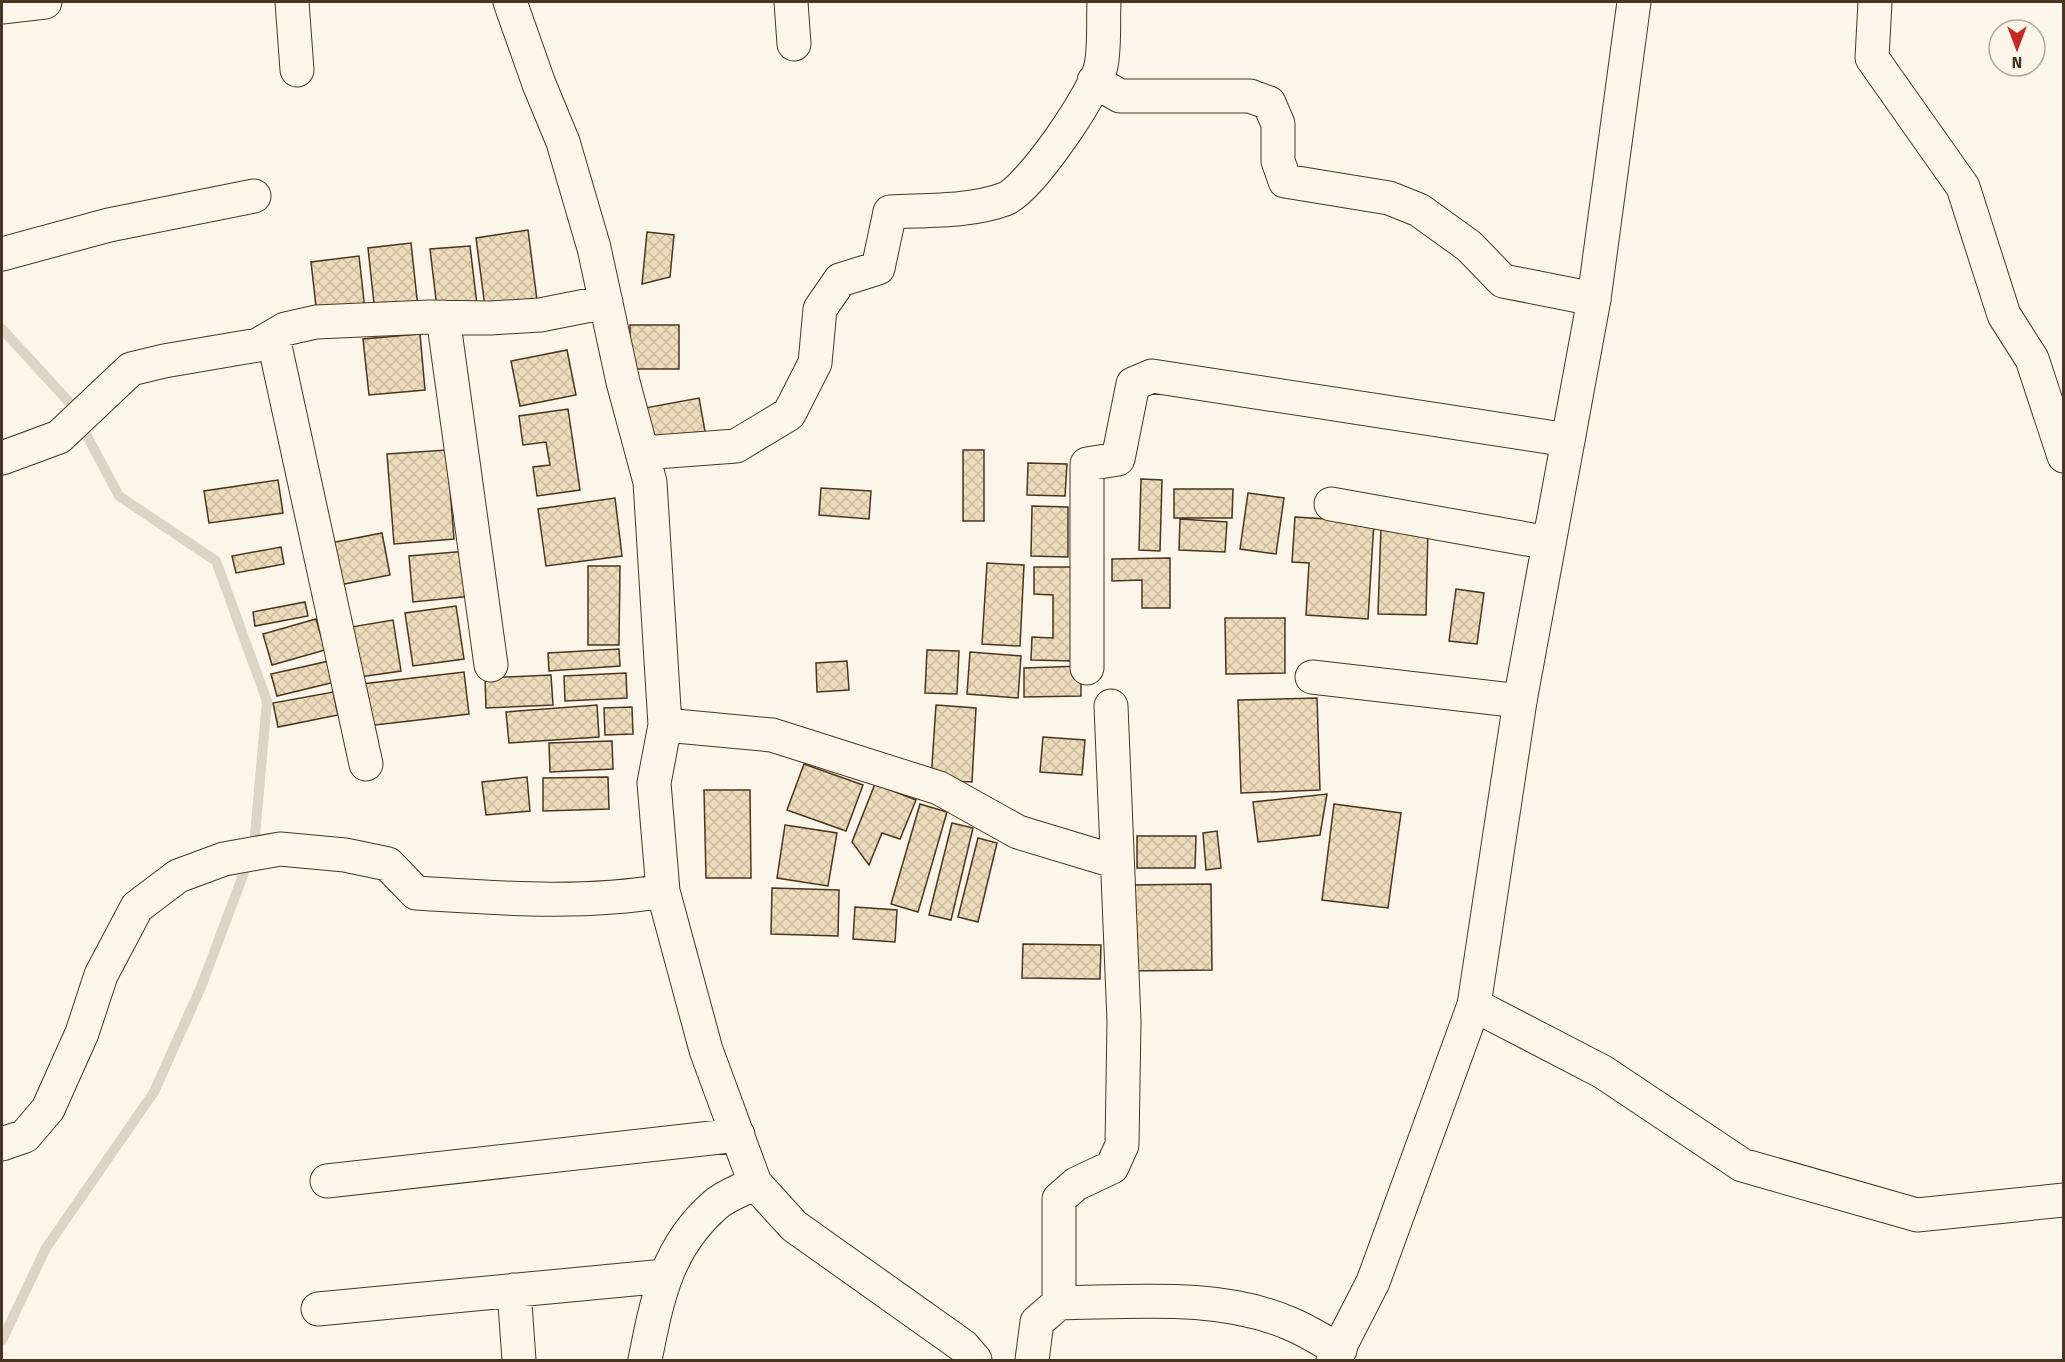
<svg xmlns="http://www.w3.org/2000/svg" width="2065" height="1362" viewBox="0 0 2065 1362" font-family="'Fira Sans',sans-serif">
<defs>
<pattern id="building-cross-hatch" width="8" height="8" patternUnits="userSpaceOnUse" patternTransform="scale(1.5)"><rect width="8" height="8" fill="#ecdcbc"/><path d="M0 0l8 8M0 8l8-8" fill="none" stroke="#ccbda1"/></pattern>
</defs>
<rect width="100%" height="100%" fill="#fbf6e9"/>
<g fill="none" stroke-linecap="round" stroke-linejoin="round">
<path stroke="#dcd4c6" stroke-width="10" d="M2,329L69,402L119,496L216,561L267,701L254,846L201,987L154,1092L46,1248L2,1340"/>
</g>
<path fill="url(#building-cross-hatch)" stroke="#4a3520" stroke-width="1.5" d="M528,230L537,300L485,307L476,238Z
M647,232L674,235L670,277L642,284Z
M411,243L418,308L375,313L368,248Z
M470,246L477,305L437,308L430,249Z
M359,256L365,310L317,315L311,262Z
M630,325H679V369H630Z
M420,334L425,390L369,395L363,339Z
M567,350L576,395L520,406L511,361Z
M699,398L706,437L652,447L645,408Z
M568,409L580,490L537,496L533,467L550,465L546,442L523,445L519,416Z
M447,450L454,539L394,544L387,454Z
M963,450H984V521H963Z
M1028,463L1067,464L1065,496L1027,495Z
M1141,479L1162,480L1160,551L1139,550Z
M278,480L283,513L209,523L204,491Z
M821,488L871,491L869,519L819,515Z
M1174,489H1233L1232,518H1174Z
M1248,493L1284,498L1276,554L1240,549Z
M615,498L622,556L546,566L538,509Z
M1032,506L1068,507V557L1031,556Z
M1295,517L1374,522L1368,619L1306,615L1309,563L1292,562Z
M1180,519L1227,522L1225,552L1179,550Z
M1381,527L1428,528L1426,615L1378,614Z
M382,533L390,575L334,586L325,544Z
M281,547L284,564L236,573L232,556Z
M467,551L472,596L413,602L409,556Z
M1170,558V608H1142V580L1112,581V559Z
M987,563L1024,565L1020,646L982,644Z
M588,566H620L619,645H588Z
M1034,567H1077L1075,661L1031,660L1032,637L1053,638V595L1034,594Z
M1456,589L1484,593L1477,644L1449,641Z
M305,602L308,616L255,626L253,612Z
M456,606L464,659L413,666L405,613Z
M1225,618H1285V673L1226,674Z
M316,619L325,650L272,665L263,634Z
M393,620L401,671L353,678L345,628Z
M619,649L620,666L549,671L548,653Z
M927,650L959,651L957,694L925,693Z
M970,652L1021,656L1018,698L967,694Z
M329,661L335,682L277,696L271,674Z
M847,661L849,690L817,692L816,663Z
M1081,666V696L1024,697V668Z
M464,672L469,714L367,726L362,684Z
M626,673L627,698L565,701L564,676Z
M551,675L553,705L486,708L485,678Z
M333,692L338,715L278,727L273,703Z
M1317,698L1320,790L1241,793L1238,700Z
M597,705L599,737L509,743L506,712Z
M936,705L976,708L972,782L931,780Z
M632,707L633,734L605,735L604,708Z
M1043,737L1085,740L1082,775L1040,772Z
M612,741L613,769L550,772L549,743Z
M804,764L863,785L846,831L787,810Z
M527,777L530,811L486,815L482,782Z
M608,777L609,809L543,811V778Z
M875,784L916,800L900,839L882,833L869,865L852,842Z
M704,790H750L751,878H706Z
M1327,794L1320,835L1258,842L1253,802Z
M920,804L947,812L918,912L891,904Z
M1334,804L1401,813L1388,908L1322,900Z
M952,823L973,828L951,920L929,915Z
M785,825L837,833L828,886L777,878Z
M1217,831L1221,868L1206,870L1203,833Z
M1137,836H1196L1195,868H1137Z
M978,838L997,843L978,922L958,917Z
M1211,884L1212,970L1128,971L1126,885Z
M772,888L839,890L838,936L771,934Z
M855,907L897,910L895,942L853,939Z
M1023,944L1101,945L1100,979L1022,978Z"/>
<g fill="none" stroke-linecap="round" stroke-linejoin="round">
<defs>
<path id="minor" d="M292,2L297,70
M510,2L539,84L563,142L594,248L623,382L650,482L665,725L654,783L663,891L706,1050L755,1183L794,1226L963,1346L975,1360
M791,2L794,44
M1875,2L1872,58L1963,187L2004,315L2032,359L2064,456
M2,7L45,2
M1094,81L1120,96H1250L1269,103L1278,124V161L1285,181L1389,198L1419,210L1469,246L1503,281L1594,299
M2,254L109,225L254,196
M443,317L491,665
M273,337L366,764
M642,453L736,446L789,414L815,363L820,309L840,280L878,268L890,212C927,210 970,212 1005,199C1030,189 1095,93 1101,66C1105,46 1103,22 1104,2
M2,458L59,437L131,369L164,361L258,345L285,329L316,322L429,317L491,318L540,315L606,302
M1331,504L1549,543
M1087,668V464L1118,459L1133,384L1152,376L1568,440
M1312,677L1520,701
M665,725L772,735L939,788L1018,832L1117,862
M1474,1005L1603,1072L1742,1165L1917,1215L2064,1200
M2,1144L25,1136L48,1109L82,1033L101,975L137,907L178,876L224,859L280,849L345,855L388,864L416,893C498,898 581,905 663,891
M327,1181L738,1135
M514,1290L519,1360
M1059,1303C1134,1302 1220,1293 1291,1324C1308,1331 1324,1342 1340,1350
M318,1309L665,1276
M645,1360C657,1300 666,1248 715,1205C725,1196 742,1190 755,1183
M1032,1360L1037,1322L1059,1303V1199L1076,1184L1112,1167L1122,1145L1124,1021L1111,706"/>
<path id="primary" d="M1333,1360L1373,1282L1474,1005L1520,701L1594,299L1634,2"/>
</defs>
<use href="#minor" stroke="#4a3520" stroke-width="35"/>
<use href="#primary" stroke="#4a3520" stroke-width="35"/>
<use href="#minor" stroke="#fbf6e9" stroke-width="33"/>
<use href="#primary" stroke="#fbf6e9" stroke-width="33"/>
</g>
<rect width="2065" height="1362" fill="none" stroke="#4a3520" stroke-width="6"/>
<g transform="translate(2017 48) rotate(180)"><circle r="28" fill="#fbf6e9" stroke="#b4a999" stroke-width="1.5"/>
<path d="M0-4.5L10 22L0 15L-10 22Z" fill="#c62828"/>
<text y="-9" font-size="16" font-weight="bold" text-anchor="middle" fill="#4a3520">N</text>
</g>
</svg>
